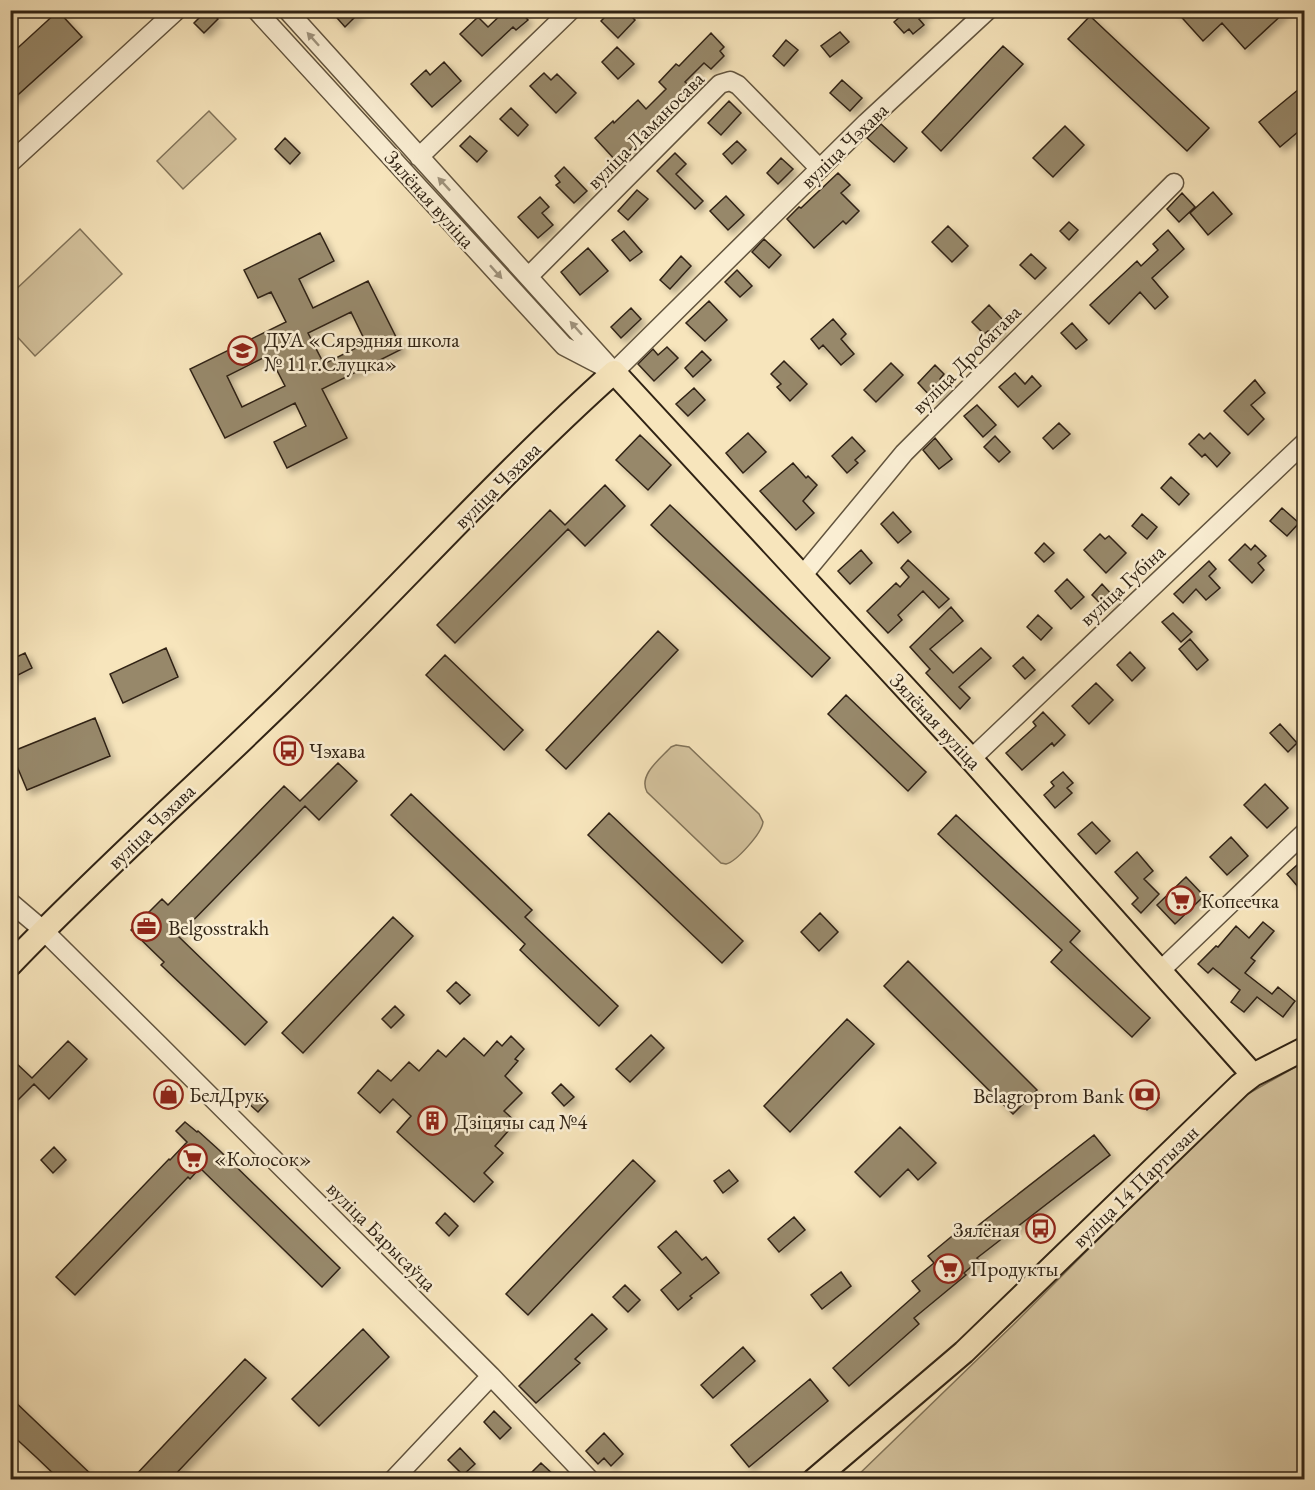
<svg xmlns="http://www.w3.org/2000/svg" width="1315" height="1490" viewBox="0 0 1315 1490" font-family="'EB Garamond',serif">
<defs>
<filter id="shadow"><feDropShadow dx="4.5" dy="4.5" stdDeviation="3" flood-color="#0004"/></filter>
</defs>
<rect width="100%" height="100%" fill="#f7e5bc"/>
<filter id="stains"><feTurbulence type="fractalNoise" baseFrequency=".00333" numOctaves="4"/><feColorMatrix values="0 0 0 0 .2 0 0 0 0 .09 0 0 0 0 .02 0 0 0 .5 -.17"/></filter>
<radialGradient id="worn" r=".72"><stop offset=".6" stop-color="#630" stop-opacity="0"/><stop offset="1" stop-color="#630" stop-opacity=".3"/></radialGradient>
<path fill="#d5c49f" stroke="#82745a" stroke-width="1.5" d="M209,111L236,139L183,189L157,161Z
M80,229L122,274L35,356L11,330V294Z
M676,745L689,747L759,814L763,822C762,833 736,862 726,864L721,863L647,792C638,775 660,759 671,747Z
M1304,1062V1479L853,1480L1013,1325L1226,1111L1246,1095Z"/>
<path fill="#97886b" stroke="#302314" stroke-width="1.5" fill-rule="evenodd" filter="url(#shadow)" d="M207,10H210L218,19L204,33L194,23Z
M330,10H362L345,27Z
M506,10H519L528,20L516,30L513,27L482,56L460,34L478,17L488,27Z
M612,10H625L635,20L618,38L601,21Z
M908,10H930L919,19L924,25L913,34L909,29L904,33L894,22Z
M1175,10H1287L1245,49L1222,23L1203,41Z
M58,11L82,37L10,102V55Z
M1090,16L1209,128L1187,151L1068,39Z
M840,32L849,42L830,57L821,46Z
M711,33L724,47L720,51L724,56L711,69L704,63L685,82L690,86L657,120L660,122L617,162L595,138L613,121L614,123L638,100L646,109L666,89L659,82L676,64L679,66Z
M786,40L798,50L784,66L773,56Z
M1003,46L1023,64L941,151L922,132Z
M617,47L634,64L618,79L602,62Z
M444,62L461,81L432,107L411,84L426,70L430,75Z
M544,73L551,80L557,74L576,93L556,113L530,86Z
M842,80L862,98L850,111L830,93Z
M1305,84V126L1280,147L1259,122Z
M729,101L741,113L721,135L708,123Z
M511,108L528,125L518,136L500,119Z
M881,124L907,148L894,162L867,138Z
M1065,126L1084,145L1053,177L1033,158Z
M470,136L487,151L477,162L460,146Z
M285,138L300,153L290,164L275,149Z
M737,141L746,150L732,164L723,154Z
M675,153L686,164L676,174L703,201L695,209L657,171Z
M781,158L793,169L778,184L767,173Z
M564,167L587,191L574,203L556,185L560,182L555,176Z
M838,173L850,185L841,193L859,211L846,224L843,221L814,248L787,219L799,207L801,208Z
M637,190L648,199L628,220L618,211Z
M1213,192L1232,214L1208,235L1190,213Z
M1182,193L1195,207L1179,222L1167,209Z
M726,196L744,215L728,230L710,211Z
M540,197L549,207L542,213L553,225L538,238L518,217Z
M1069,222L1078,230L1069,240L1060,231Z
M948,226L968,246L952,262L932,242Z
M1168,230L1184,249L1152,278L1168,297L1155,309L1140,292L1109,324L1090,305L1137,261L1141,266L1158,250L1153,244Z
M624,231L642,252L630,261L612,240Z
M320,233L334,261L299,279L313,308L368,281L402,349L322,389L347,438L287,468L274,442L306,426L295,403L225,438L190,369L286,322L271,292L258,298L244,270ZM351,312L366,343L324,364L308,333ZM269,355L285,386L242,407L227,376Z
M764,239L781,255L769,268L752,252Z
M588,248L608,271L580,295L561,272Z
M1031,254L1046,268L1035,279L1020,265Z
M681,256L691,266L670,289L660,280Z
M737,270L752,286L740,297L725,282Z
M709,301L727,320L705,341L686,323Z
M989,305L1002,319L998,324L1003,329L994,337L988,331L984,334L972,322Z
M631,308L641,319L621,338L611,327Z
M833,319L846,334L841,339L854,354L841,365L823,345L819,349L811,339Z
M1072,323L1087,340L1076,349L1061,333Z
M667,347L678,358L654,381L638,364L653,349L658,355Z
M702,351L711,360L693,377L685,368Z
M784,361L807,384L790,401L777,387L781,384L771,374Z
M891,363L903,375L876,402L864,390Z
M935,365L944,374L940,379L946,386L933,399L918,383Z
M1015,373L1025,384L1032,376L1041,386L1018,407L999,387Z
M1255,380L1265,393L1251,405L1264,419L1248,435L1224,411Z
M694,388L705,400L688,416L676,404Z
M977,405L996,425L983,437L964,416Z
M1059,423L1070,434L1053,449L1043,438Z
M748,433L766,452L743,473L726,453Z
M1210,433L1230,453L1217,467L1205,454L1202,457L1189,444L1199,434L1204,439Z
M640,435L671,465L648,490L616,460Z
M995,436L1010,452L999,462L984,447Z
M852,437L865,451L855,460L858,463L847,473L832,456Z
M935,438L952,459L939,469L923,450Z
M793,463L806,478L808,476L817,485L803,501L814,513L796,530L760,491Z
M1171,477L1189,494L1179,505L1161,488Z
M605,485L625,506L585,546L568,529L455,643L437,625L550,510L565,525Z
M670,505L830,658L812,677L651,525Z
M1282,508L1299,523L1287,536L1270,521Z
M893,512L911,532L898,543L881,524Z
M1142,514L1157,527L1147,539L1132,526Z
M1100,534L1105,539L1109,536L1126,553L1106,573L1084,550Z
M1044,543L1054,553L1044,562L1035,553Z
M1245,544L1251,550L1255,545L1266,556L1258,563L1264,570L1252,583L1229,560Z
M861,550L872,563L850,584L838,571Z
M908,560L949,599L939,608L923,591L898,615L902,620L888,633L867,611L896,583L900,587L909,577L901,568Z
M1209,561L1216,569L1209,576L1220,588L1206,600L1196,589L1183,603L1174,594Z
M1067,579L1084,597L1071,609L1055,591Z
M1102,584L1113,596L1103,606L1092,595Z
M951,607L963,621L930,649L953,673L981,648L991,658L959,687L970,698L960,709L926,673L930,669L910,647Z
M1173,613L1192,632L1181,642L1162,622Z
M1038,615L1052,628L1041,640L1027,627Z
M658,631L678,650L566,769L546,750Z
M1190,639L1208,660L1197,670L1179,649Z
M166,648L178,677L123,703L110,674Z
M1130,652L1145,668L1132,681L1117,665Z
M25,653L32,668L10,679V660Z
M445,655L523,730L504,750L426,675Z
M1023,657L1035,670L1025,679L1013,666Z
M1096,683L1113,700L1089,724L1072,706Z
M846,695L926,772L908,791L828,714Z
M1043,712L1065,735L1054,746L1052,743L1022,770L1006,753L1036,726L1033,722Z
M95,718L110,756L27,790L11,752Z
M1280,724L1297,743L1288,752L1270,733Z
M338,763L357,781L319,820L305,806L178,936L267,1022L245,1045L161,965L164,962L131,930L162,899L168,905L284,786L300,801Z
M1063,772L1073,783L1067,788L1072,793L1055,808L1044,795L1054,786L1051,782Z
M1265,784L1288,808L1267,828L1244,805Z
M411,794L532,910L525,917L618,1006L599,1026L520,950L525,944L391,815Z
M609,813L743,941L722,963L588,835Z
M956,815L1080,931L1070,942L1150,1018L1132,1037L1051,962L1062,950L938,834Z
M1092,822L1110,841L1096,854L1078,834Z
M1231,837L1248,856L1227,875L1210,857Z
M1137,852L1153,871L1144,879L1159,894L1141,913L1132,904L1138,898L1115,872Z
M1305,858V895L1287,874Z
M1186,877L1204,896L1175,924L1157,905Z
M820,913L838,932L819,951L801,932Z
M393,917L413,936L303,1053L282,1033Z
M1263,922L1274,931L1251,958L1255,961L1245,973L1272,994L1278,987L1295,1001L1283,1017L1257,997L1244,1012L1231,1002L1240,990L1213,968L1208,973L1198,964L1216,946L1218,947L1236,926L1249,938Z
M908,961L1037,1090L1013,1114L884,986Z
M456,982L470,995L460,1004L447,991Z
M395,1006L404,1015L391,1028L382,1019Z
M847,1019L874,1044L790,1132L764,1106Z
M651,1035L664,1048L630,1082L616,1069Z
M511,1036L524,1049L515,1059L518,1061L505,1076L522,1093L504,1111L516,1122L495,1146L503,1153L484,1173L493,1182L474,1202L397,1132L411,1116L393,1099L380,1113L358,1093L378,1070L391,1081L409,1062L419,1071L438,1050L446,1057L464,1038L484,1056L497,1041L502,1046Z
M68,1041L87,1059L49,1099L34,1084L10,1108V1069L16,1063L32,1078Z
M1143,1081L1159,1098L1147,1110L1131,1093Z
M561,1084L574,1097L564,1106L552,1093Z
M259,1092L268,1101L258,1112L248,1103Z
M185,1122L197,1132L198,1131L219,1150L340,1268L322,1287L200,1168L190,1179L188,1177L75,1295L56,1277L169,1159L170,1160L187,1142L176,1131Z
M900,1127L936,1163L918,1180L908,1169L880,1197L855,1172Z
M1094,1135L1110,1155L977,1258L979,1260L964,1273L966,1275L914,1318L919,1324L849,1386L833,1368L920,1291L912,1281L934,1263L928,1256L957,1232L962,1238Z
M54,1147L66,1160L53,1173L41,1160Z
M633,1160L655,1181L528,1315L506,1294Z
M729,1170L738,1181L723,1193L714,1181Z
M445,1213L458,1226L449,1236L436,1223Z
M794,1217L805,1230L779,1252L768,1239Z
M676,1231L702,1260L706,1257L719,1273L690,1296L692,1298L678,1310L661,1290L681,1273L658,1247Z
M841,1272L851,1286L822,1309L811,1295Z
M625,1285L640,1300L628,1312L613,1297Z
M592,1314L607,1329L575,1359L580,1363L536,1403L519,1386Z
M363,1329L389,1357L319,1426L292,1399Z
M743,1347L755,1361L713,1398L701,1385Z
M245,1359L266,1378L171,1479H132Z
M810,1379L828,1401L749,1467L731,1445Z
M10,1397L96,1479H59L36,1457L10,1433Z
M494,1411L511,1428L500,1439L484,1422Z
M604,1433L623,1454L611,1466L604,1458L598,1464L586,1451Z
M460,1448L475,1464L463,1475L448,1460Z
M541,1463L558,1479H525Z"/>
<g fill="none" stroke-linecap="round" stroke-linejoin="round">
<defs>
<path id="minor" d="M256,10L564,346L614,372
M287,10L607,364
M419,157L571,10
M10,163L177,10
M529,276L720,84L730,81L738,85L820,169
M614,372L866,123L988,10
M802,576L904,453L1174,183
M971,759L1304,443
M10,902L43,930L159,1045L491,1376L590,1480
M1160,971L1304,833
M393,1480L491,1376"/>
<path id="major" d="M10,965C99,872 196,786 288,696C398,589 500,474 614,372L971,759L1253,1075
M814,1480L964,1352L1240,1085L1253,1075L1304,1049"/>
</defs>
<use href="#minor" stroke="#62543e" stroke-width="21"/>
<use href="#major" stroke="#302314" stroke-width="26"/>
<use href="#minor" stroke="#faeed3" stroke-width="18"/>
<use href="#major" stroke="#f7e5bc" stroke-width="22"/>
</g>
<defs><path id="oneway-solid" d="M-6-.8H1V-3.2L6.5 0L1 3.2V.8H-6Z" transform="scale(1.5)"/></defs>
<g fill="#9f937d">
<use href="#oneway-solid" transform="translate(313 39) rotate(-132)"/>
<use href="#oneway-solid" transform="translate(444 184) rotate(-133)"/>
<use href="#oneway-solid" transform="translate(496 272) rotate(48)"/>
<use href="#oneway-solid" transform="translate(576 328) rotate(-132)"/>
</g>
<defs>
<symbol id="school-ring" viewBox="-11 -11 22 22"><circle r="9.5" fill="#faeed3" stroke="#8f2418" stroke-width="1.5"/><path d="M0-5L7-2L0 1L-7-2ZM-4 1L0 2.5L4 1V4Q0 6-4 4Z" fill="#8f2418"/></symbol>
<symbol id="bus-ring" viewBox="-11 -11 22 22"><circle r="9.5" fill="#faeed3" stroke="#8f2418" stroke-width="1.5"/><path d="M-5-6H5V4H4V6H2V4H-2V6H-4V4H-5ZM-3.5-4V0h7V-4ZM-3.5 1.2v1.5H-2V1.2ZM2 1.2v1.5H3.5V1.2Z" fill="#8f2418"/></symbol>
<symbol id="supermarket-ring" viewBox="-11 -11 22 22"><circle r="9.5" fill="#faeed3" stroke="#8f2418" stroke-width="1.5"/><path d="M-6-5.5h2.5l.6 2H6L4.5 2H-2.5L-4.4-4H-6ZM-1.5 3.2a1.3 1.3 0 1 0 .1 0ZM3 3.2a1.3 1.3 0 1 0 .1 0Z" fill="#8f2418"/></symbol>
<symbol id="office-ring" viewBox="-11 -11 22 22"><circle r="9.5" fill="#faeed3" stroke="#8f2418" stroke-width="1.5"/><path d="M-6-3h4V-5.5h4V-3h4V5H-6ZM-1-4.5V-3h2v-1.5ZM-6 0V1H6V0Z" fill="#8f2418"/></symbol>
<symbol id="shop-ring" viewBox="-11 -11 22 22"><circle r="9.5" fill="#faeed3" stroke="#8f2418" stroke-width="1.5"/><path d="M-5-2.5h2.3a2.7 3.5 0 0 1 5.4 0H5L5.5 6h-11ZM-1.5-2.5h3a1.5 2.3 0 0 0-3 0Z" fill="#8f2418"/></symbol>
<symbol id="bank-ring" viewBox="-11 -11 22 22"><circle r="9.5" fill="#faeed3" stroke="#8f2418" stroke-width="1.5"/><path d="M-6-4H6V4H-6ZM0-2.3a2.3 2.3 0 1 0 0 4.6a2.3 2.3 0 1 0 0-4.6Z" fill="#8f2418"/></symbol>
<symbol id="building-ring" viewBox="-11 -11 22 22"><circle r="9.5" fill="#faeed3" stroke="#8f2418" stroke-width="1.5"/><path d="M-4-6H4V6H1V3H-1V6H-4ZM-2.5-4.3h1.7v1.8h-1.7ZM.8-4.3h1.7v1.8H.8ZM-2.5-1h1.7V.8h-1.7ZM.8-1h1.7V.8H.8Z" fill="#8f2418"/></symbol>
</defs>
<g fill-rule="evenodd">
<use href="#school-ring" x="226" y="334" width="33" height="33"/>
<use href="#bus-ring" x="272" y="734" width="33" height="33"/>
<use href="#supermarket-ring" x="1164" y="884" width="33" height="33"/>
<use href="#office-ring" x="130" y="910" width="33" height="33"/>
<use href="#shop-ring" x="152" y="1078" width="33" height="33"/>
<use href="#bank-ring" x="1128" y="1078" width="33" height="33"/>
<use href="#building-ring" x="416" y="1104" width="33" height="33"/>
<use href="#supermarket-ring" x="176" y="1142" width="33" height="33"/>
<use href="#bus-ring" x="1024" y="1212" width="33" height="33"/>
<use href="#supermarket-ring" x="932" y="1252" width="33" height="33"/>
</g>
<g text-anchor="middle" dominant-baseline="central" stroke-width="5" stroke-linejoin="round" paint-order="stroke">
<g font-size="21" fill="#302314" stroke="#faeed3">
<text transform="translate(645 130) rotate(-45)">вуліца Ламаносава</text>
<text transform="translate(844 145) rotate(-44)">вуліца Чэхава</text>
<text transform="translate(430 199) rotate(48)">Зялёная вуліца</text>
<text transform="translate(966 359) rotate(-45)">вуліца Дробатава</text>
<text transform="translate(497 485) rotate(-45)">вуліца Чэхава</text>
<text transform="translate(1122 585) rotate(-43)">вуліца Губіна</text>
<text transform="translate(936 721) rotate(47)">Зялёная вуліца</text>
<text transform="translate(151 826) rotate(-44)">вуліца Чэхава</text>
<text transform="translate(1135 1186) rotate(-44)">вуліца 14 Партызан</text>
<text transform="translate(382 1236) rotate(45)">вуліца Барысаўца</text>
</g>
<g font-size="21" fill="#302314" stroke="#faeed3" text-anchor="start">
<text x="264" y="339">ДУА «Сярэдняя школа<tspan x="264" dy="24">№ 11 г.Слуцка»</tspan></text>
<text x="309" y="750">Чэхава</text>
<text x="1201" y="900">Копеечка</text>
<text x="168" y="927">Belgosstrakh</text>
<text x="189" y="1094">БелДрук</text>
<text x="1124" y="1095" text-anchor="end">Belagroprom Bank</text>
<text x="454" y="1121">Дзіцячы сад №4</text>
<text x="214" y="1158">«Колосок»</text>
<text x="1020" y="1229" text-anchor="end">Зялёная</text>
<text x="970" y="1268">Продукты</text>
</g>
</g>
<rect width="1315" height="1490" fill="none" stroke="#f7e5bc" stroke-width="36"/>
<rect x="12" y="12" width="1291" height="1466" fill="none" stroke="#302314" stroke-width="3"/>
<rect x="18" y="18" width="1279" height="1454" fill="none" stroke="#302314" stroke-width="1.5"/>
<rect width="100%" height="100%" filter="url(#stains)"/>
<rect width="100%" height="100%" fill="url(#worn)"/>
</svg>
